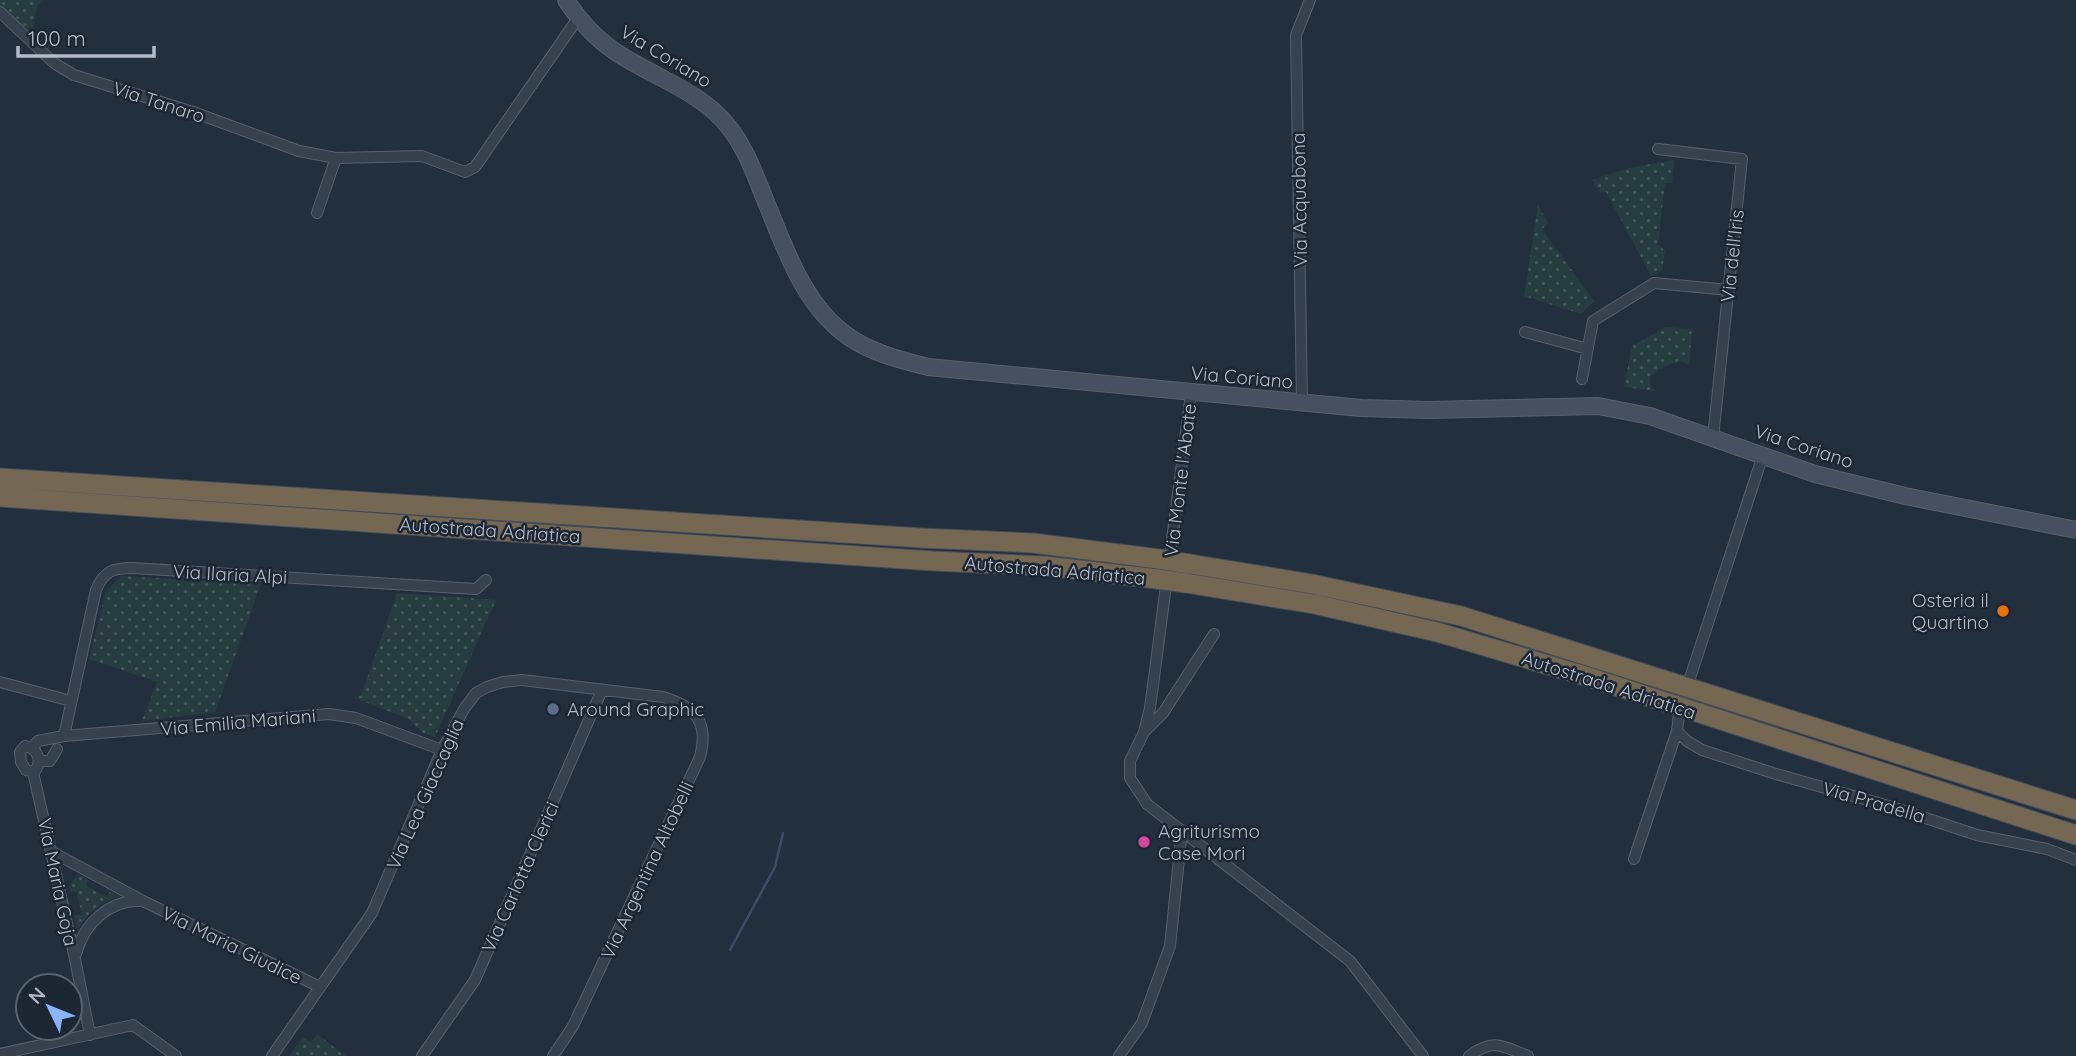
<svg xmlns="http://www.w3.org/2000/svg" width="2076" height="1056" viewBox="0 0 2076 1056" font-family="Quicksand,sans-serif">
<defs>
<pattern id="grass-dots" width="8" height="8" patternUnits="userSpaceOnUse" patternTransform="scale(1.75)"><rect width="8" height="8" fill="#263c3f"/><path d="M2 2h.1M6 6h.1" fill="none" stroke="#435659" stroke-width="1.8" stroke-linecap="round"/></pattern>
</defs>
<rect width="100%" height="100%" fill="#242f3e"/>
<path fill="url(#grass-dots)" d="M0,0H44L38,5L32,32L0,8Z
M1674,160L1672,183H1665L1658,244L1665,251L1662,271L1651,276L1606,192L1600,193L1592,180L1629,168Z
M1538,205L1548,223L1542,229L1594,301L1581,314L1524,296Z
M1666,327L1692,329L1689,365L1680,361L1666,366L1650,376V385L1655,391L1624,387L1632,346Z
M121,576L261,584L215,712L142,721L157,682L89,659L106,591Z
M397,593L496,600L435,737L423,733L409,719L352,697L361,696Z
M82,876L89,880L86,886L107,897L110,891L122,896C100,901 89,912 77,931L74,916L82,914L76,891L69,892L71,883L76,877Z
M317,1034L346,1056H289L303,1037L311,1043Z"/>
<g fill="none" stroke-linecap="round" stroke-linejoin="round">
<path stroke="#394c67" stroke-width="2.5" d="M730,950L775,867L783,833"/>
<defs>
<path id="minor" d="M0,12L54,63L74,75L193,112L299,151L336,158L422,156L465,172L475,167L578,18
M1658,149L1742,159L1713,438
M317,213L336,158
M1525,332L1588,349
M1582,379L1593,321L1654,283L1729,290
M1191,394L1150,708L1144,732L1130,761V778L1147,804L1350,961L1423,1056
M1302,403L1296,35L1310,0
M1690,678L1763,455
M0,682L71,701
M1679,715L1677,731L1687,741L1702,750L1776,774L1892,807L1977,835L2047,849L2076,860
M1144,732L1163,713L1214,634
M64,736L96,590C104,571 113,568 132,568L476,589L486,580
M25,746C38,748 43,762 34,772L26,770L21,762L20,752Z
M32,748L38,741L64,736L329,714L356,718L442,750
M39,761H50L57,749
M33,772L75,959L90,1035
M52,852L145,902L320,987
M1634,859L1677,731
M76,954C84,924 109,899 142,901
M0,1054L133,1025L176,1056
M272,1056L372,913L442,750L464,709L476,693L487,687L503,682L522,680L663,697C696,707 709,722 700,757L573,1026L553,1056
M422,1056L475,980L602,690
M1119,1056L1142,1023L1170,946L1182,830
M1469,1056C1494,1038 1502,1046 1528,1056"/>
<path id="secondary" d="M566,0C581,23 599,42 622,56C657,78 702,93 728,126C745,147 754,172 764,197C784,245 803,306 849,337C872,353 901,360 928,367L1361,408L1429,410L1598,406L1650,416L1815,474L1905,496L2076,530"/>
<path id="motorway" d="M0,478L921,538L1033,543L1159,559
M0,497L933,561L1045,566L1157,579
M1190,564L1312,584L1461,616L2076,810
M1186,583L1314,604L1437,632L1582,675L2076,835"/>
</defs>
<use href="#minor" stroke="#565f6c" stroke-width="12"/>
<use href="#secondary" stroke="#565f6c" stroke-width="18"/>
<use href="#motorway" stroke="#434c59" stroke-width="21"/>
<use href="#minor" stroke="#38414e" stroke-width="10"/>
<use href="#secondary" stroke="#465061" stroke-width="16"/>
<use href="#motorway" stroke="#746855" stroke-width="19"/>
<defs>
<path id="motorway-bridge" d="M1159,559L1190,564
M1157,579L1186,583"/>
</defs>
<use href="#motorway-bridge" stroke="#434c59" stroke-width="21" stroke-linecap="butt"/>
<use href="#motorway-bridge" stroke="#746855" stroke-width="19"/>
</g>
<circle fill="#e8710a" stroke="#1d2633" stroke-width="2.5" cx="2003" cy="611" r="7"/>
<circle fill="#5c6f8a" stroke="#1d2633" stroke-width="2.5" cx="553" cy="709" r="7"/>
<circle fill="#d1479c" stroke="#1d2633" stroke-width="2.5" cx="1144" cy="842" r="7"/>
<g text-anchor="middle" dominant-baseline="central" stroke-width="5" stroke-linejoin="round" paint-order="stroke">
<g font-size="19" fill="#b4bcc9" stroke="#1d2633">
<text transform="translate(666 56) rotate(31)">Via Coriano</text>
<text transform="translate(159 102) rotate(18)">Via Tanaro</text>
<text transform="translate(1299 200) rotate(-91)">Via Acquabona</text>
<text transform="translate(1732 256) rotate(-84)">Via dell'Iris</text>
<text transform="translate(1242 377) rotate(5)">Via Coriano</text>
<text transform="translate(1804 446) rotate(18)">Via Coriano</text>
<text transform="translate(1180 480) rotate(-83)">Via Monte l'Abate</text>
<text transform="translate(490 530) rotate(4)">Autostrada Adriatica</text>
<text transform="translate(1055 570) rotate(5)">Autostrada Adriatica</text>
<text transform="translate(230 574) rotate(3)">Via Ilaria Alpi</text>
<text transform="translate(1609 685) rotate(18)">Autostrada Adriatica</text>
<text transform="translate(238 722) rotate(-5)">Via Emilia Mariani</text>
<text transform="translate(425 794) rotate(-66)">Via Lea Giaccaglia</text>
<text transform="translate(1874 802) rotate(16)">Via Pradella</text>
<text transform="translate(647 870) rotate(-65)">Via Argentina Altobelli</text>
<text transform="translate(520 877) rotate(-66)">Via Carlotta Clerici</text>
<text transform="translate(58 882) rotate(78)">Via Maria Goja</text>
<text transform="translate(232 945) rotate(26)">Via Maria Giudice</text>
</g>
<g font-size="19" fill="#b4bcc9" stroke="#1d2633" text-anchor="start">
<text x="1989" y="600" text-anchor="end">Osteria il<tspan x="1989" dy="22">Quartino</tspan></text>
<text x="567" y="709">Around Graphic</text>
<text x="1158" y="831">Agriturismo<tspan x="1158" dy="22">Case Mori</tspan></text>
</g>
</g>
<g transform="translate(49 1007) rotate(313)"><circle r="33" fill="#1d2633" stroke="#59626f" stroke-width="2"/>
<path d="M0-5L12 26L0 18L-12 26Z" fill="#8ab4f8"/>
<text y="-10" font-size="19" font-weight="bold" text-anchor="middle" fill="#b4bcc9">N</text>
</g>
<path d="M18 46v10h136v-10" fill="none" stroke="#b4bcc9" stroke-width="3.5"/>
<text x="28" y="46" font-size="21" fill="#b4bcc9" stroke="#1d2633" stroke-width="5" paint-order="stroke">100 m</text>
</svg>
